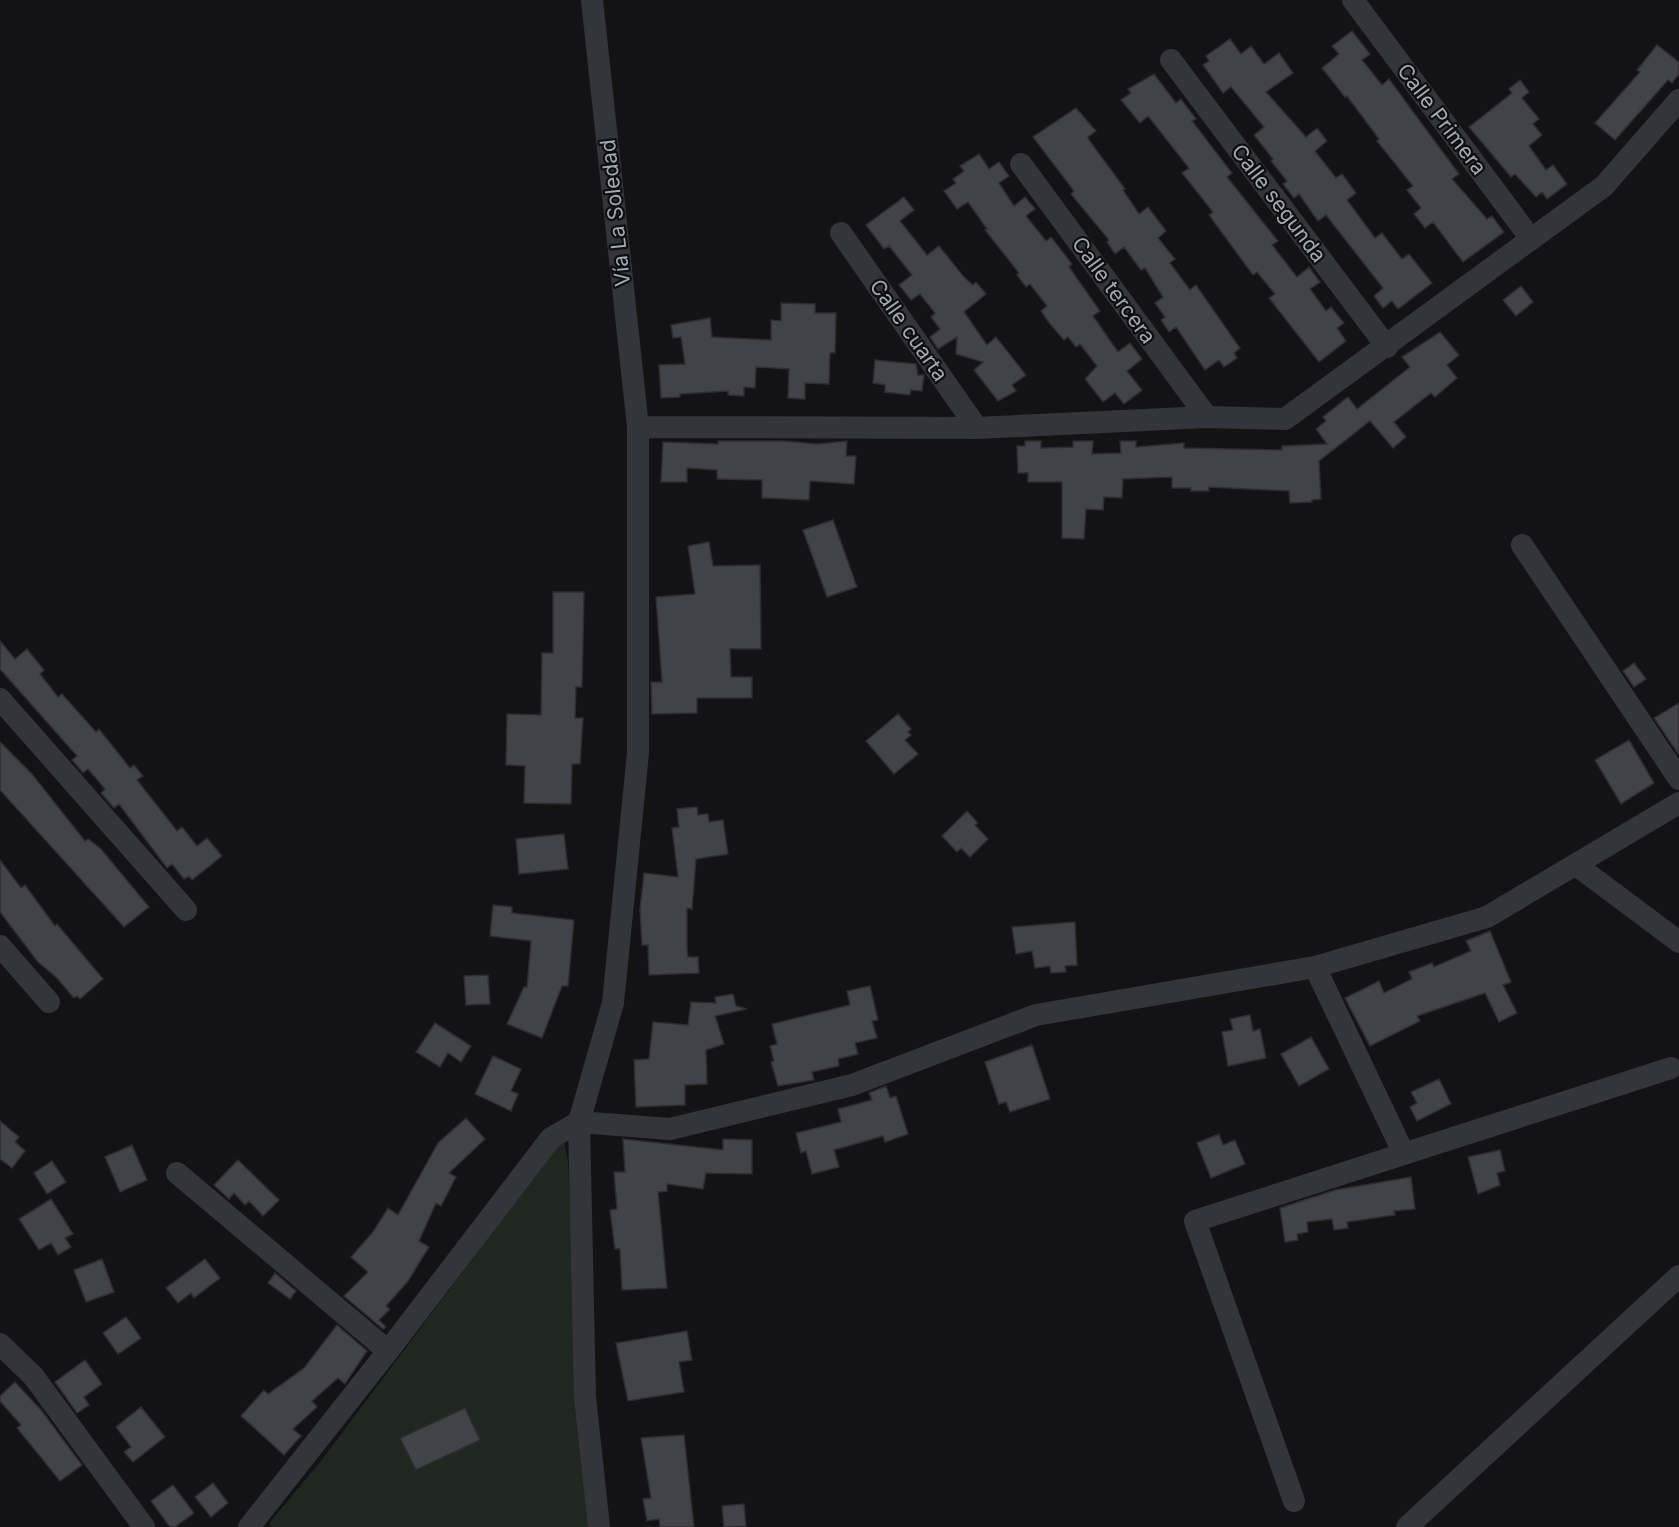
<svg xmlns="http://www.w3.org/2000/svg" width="1679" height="1527" viewBox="0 0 1679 1527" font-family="Inter,sans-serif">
<rect width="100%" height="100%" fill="#131315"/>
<path fill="#202721" d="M563,1138L568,1161L579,1402L589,1527H271L269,1523L321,1461Z"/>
<path fill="#424348" stroke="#2e2d31" stroke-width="1.5" d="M1352,31L1370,54L1362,60L1382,85L1389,79L1459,174L1452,179L1487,219L1492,216L1504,232L1463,262L1433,222L1425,228L1414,214L1421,208L1407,190L1413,186L1377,141L1379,139L1347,96L1345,97L1322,68L1339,54L1332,46Z
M1230,39L1241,54L1251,46L1264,64L1279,53L1293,73L1266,92L1306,137L1317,128L1327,141L1315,151L1336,178L1342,174L1356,193L1347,200L1375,238L1382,233L1402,259L1409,254L1432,283L1398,309L1392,301L1383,308L1374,296L1383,288L1326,215L1318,221L1299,194L1294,198L1283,184L1287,181L1271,161L1273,159L1254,135L1264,127L1231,87L1223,93L1203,65L1209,61L1206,56Z
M1657,45L1679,62V74L1672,83L1668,80L1615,140L1595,123L1640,72L1637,70Z
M1154,74L1176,103L1181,99L1196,119L1192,121L1232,173L1227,177L1278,241L1272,245L1297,277L1309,267L1320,282L1310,289L1326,311L1331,307L1344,323L1337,328L1346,341L1319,362L1269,298L1275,294L1257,272L1253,275L1209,215L1213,212L1182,173L1189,168L1148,116L1140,123L1121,100L1131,93L1128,89Z
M1520,80L1529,92L1522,98L1539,119L1533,124L1542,135L1529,146L1546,170L1553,165L1567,184L1547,199L1542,192L1536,197L1515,174L1511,177L1469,127L1512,93L1509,89Z
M1076,108L1096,131L1088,137L1089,140L1125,189L1123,190L1139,214L1148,207L1166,231L1158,238L1175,259L1170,263L1190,290L1196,285L1240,348L1234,353L1237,358L1224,367L1219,360L1205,370L1176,327L1169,332L1161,320L1165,317L1155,303L1163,297L1145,268L1141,270L1124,247L1115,254L1107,242L1109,240L1071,194L1074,191L1033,137Z
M979,154L989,169L999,162L1009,176L999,183L1014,206L1025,197L1035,209L1026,216L1046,241L1051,237L1072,264L1069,267L1100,311L1093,316L1118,352L1130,343L1142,359L1127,371L1142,390L1124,404L1115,393L1103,402L1085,379L1097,366L1080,344L1076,347L1068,337L1064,340L1050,324L1041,311L1047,306L1030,284L1026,287L1017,275L1019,273L985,230L987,229L968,202L957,209L944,191L956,183L953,179L964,171L960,166Z
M904,197L914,210L900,221L927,255L939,246L964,277L973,285L976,282L986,294L964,312L987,345L996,337L1026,375L1012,385L1016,391L998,401L974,370L983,362L956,354L957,337L938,349L930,337L940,329L931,317L935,313L920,294L911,300L899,285L912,275L889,246L884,249L866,225Z
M1521,286L1533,302L1516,316L1503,300Z
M781,303L815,304V313H836L835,353H830L829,384L805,383V399L788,398L789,369L756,367L755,388L744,387V396L728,395V391L680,394V397L661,398L659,365L685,364L681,337L673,338L671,325L710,318L712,337L771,340V320L781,321Z
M1440,332L1459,355L1447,365L1457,378L1435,397L1431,393L1394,422L1406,437L1393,448L1370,421L1319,461L1321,499L1312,500V502L1290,503L1289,491L1209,487V491H1191V488H1172V477L1123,479L1122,498L1104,497L1103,510L1086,509L1084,539L1062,538V482H1028V473H1018L1017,446H1025V441H1041V448L1073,447V441H1093L1092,454L1121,453L1120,441H1136V447L1184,443V448L1282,450V446L1327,444L1316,429L1326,421L1323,417L1348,397L1357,409L1410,367L1402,357Z
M875,360L916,364L918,375H924L922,391L911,390L910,395L885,392V385L873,383Z
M718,441H783L817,444L847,441L846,456H856L854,484L810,481L809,500L762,498V480L717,479V470L687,468V482H661L663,442L718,444Z
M833,520L857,587L827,597L803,530Z
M709,542L713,566L760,565L761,649H730L731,677H752V698H697V713L652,714L651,682H662L656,597L695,594L688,546Z
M553,592H584L582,687H576L575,718H583L580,764H572L571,804L524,803L525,766L506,765L507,714L541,715L542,653H553Z
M0,641L15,659L27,649L44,670L40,674L58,697L62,694L96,732L99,729L130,768L134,765L143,776L137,780L177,831L182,827L197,846L207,838L222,856L192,880L189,876L184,879L172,864L167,868L119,804L114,808L101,793L105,789L88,769L83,773L72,760L77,756L0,669Z
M1634,663L1646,679L1634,687L1623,671Z
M1679,703V755L1654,718Z
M898,714L911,729L908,732L911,735L905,740L918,754L894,774L866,741Z
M1629,740L1654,783L1621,804L1595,760Z
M0,742L32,774L85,841L88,839L101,849L149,907L124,927L0,790Z
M697,807L698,815L708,814L709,822L723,820L728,854L696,859L692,909L687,908V949L688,957H698L699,973L649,975L648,945H642L640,909L644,873L678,877L672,828L679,827L677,809Z
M967,811L978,823L975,825L988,839L970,857L961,848L957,852L942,836Z
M564,834L568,869L519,874L516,839Z
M0,860L21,888L25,885L55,926L57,924L103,979L80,999L77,996L74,998L57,978L38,962L0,912Z
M493,905L512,907V913L574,920L568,986H562L542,1038L507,1024L524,987H527L531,941L490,936Z
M1075,922L1077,965L1065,966L1066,972L1051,973L1050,966L1035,968L1032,951L1016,954L1012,927Z
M1490,931L1511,982L1503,985L1517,1013L1499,1022L1485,993L1417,1016L1420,1021L1370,1046L1345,998L1379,981L1384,993L1412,979L1409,972L1432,963L1434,967L1471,951L1466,941Z
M488,975L490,1004L466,1005L464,976Z
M870,986L878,1020L872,1021L877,1038L855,1043L858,1054L838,1059L839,1066L812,1072L814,1080L778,1086L771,1062L774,1061L770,1046L777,1044L772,1024L850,1005L847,991Z
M733,994L736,1006L747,1009L715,1016L724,1044L706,1050L707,1084L685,1085V1105L636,1107L634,1060L649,1059L653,1022L688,1025L691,1002L716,1003L715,997Z
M1250,1015L1253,1031L1260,1029L1266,1058L1228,1066L1222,1032L1233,1030L1230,1019Z
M435,1023L471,1046L461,1062L448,1053L440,1067L416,1052Z
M1311,1037L1329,1069L1299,1086L1281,1054Z
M1032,1045L1050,1099L1010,1112L1006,1102L999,1104L985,1062Z
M493,1056L521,1069L511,1091L518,1094L511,1111L475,1094Z
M1439,1079L1451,1104L1417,1121L1410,1107L1417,1103L1411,1092Z
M886,1086L890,1098L896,1096L908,1134L885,1142L883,1136L834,1150L839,1167L812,1174L806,1151L801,1153L796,1133L841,1122L838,1109L872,1100L869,1093Z
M466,1118L485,1139L449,1173L456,1177L441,1206L436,1203L419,1241L429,1247L408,1281L386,1306L390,1309L379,1320L386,1327L383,1329L344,1296L368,1272L351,1257L373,1232L388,1208L398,1215L438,1143Z
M0,1121L19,1137L15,1142L25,1151L12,1168L0,1159Z
M1219,1134L1223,1145L1235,1140L1245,1164L1211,1178L1197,1143Z
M623,1139L723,1150V1139L752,1140V1174L706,1173L703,1189L667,1184V1191L658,1192L667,1288L622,1290L620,1249H615L610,1210L617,1209L614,1172H625Z
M132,1145L147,1180L120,1192L105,1157Z
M1500,1150L1505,1171L1497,1173L1500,1185L1478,1194L1468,1157Z
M238,1160L279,1200L263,1216L249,1201L245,1205L234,1193L229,1199L214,1185Z
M52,1161L66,1182L47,1194L34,1173Z
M1411,1177L1415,1209L1394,1211L1395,1215L1347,1222L1348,1228L1334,1230L1332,1219L1307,1222L1308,1232L1297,1234L1298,1240L1285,1242L1280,1208L1335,1190Z
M51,1199L73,1234L65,1238L71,1247L58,1255L51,1243L39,1250L19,1219Z
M102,1259L114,1292L86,1302L74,1270Z
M205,1259L220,1278L194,1298L191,1293L178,1303L166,1288Z
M275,1273L296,1291L290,1299L268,1283Z
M126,1317L141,1338L118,1354L103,1333Z
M337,1325L367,1351L345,1384L338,1378L312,1401L317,1407L293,1429L301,1436L284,1455L241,1416L264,1390L268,1394L304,1368Z
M687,1331L692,1360L679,1362L684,1392L628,1401L616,1343Z
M85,1360L102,1384L84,1397L89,1405L77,1413L55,1382Z
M15,1382L41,1410L82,1465L60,1481L17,1428L21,1425L0,1401V1396Z
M141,1407L165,1437L133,1462L124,1452L131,1447L116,1427Z
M465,1408L480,1440L416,1470L400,1438Z
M684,1435L694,1527H660L659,1519L647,1521L643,1499L651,1498L641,1438Z
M213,1483L228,1503L211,1517L195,1497Z
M173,1485L194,1513L175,1527H170L151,1501Z
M744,1504L746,1526L724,1527L722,1506Z"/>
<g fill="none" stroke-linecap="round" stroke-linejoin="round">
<path stroke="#34353a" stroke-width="22" d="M592,0L638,427V753L613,1003L579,1122L585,1397L599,1527
M1353,0L1531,239
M1171,60L1387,347
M1021,164L1207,417
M841,233L977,428
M638,427L977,428L1207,417L1285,419L1604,186L1679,100
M1522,545L1679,779
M0,699L186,910
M1576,865L1679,942
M0,946L49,1002
M1315,967L1404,1154
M177,1173L388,1351
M0,1344L34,1377L144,1527
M1294,1501L1195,1221L1671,1068
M249,1527L388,1351L551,1138L579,1122L670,1129L852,1085L1036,1015L1315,967L1487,917L1679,803
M1407,1527L1679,1276"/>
</g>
<g text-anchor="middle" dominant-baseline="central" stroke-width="4.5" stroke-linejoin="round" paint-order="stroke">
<g font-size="21" fill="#a5a9b4" stroke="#0e0e10">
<text transform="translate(1442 119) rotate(53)">Calle Primera</text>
<text transform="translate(1279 203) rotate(53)">Calle segunda</text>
<text transform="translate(615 213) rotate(-96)">Vía La Soledad</text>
<text transform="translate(1114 290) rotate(54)">Calle tercera</text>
<text transform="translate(909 330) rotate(55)">Calle cuarta</text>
</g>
</g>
</svg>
